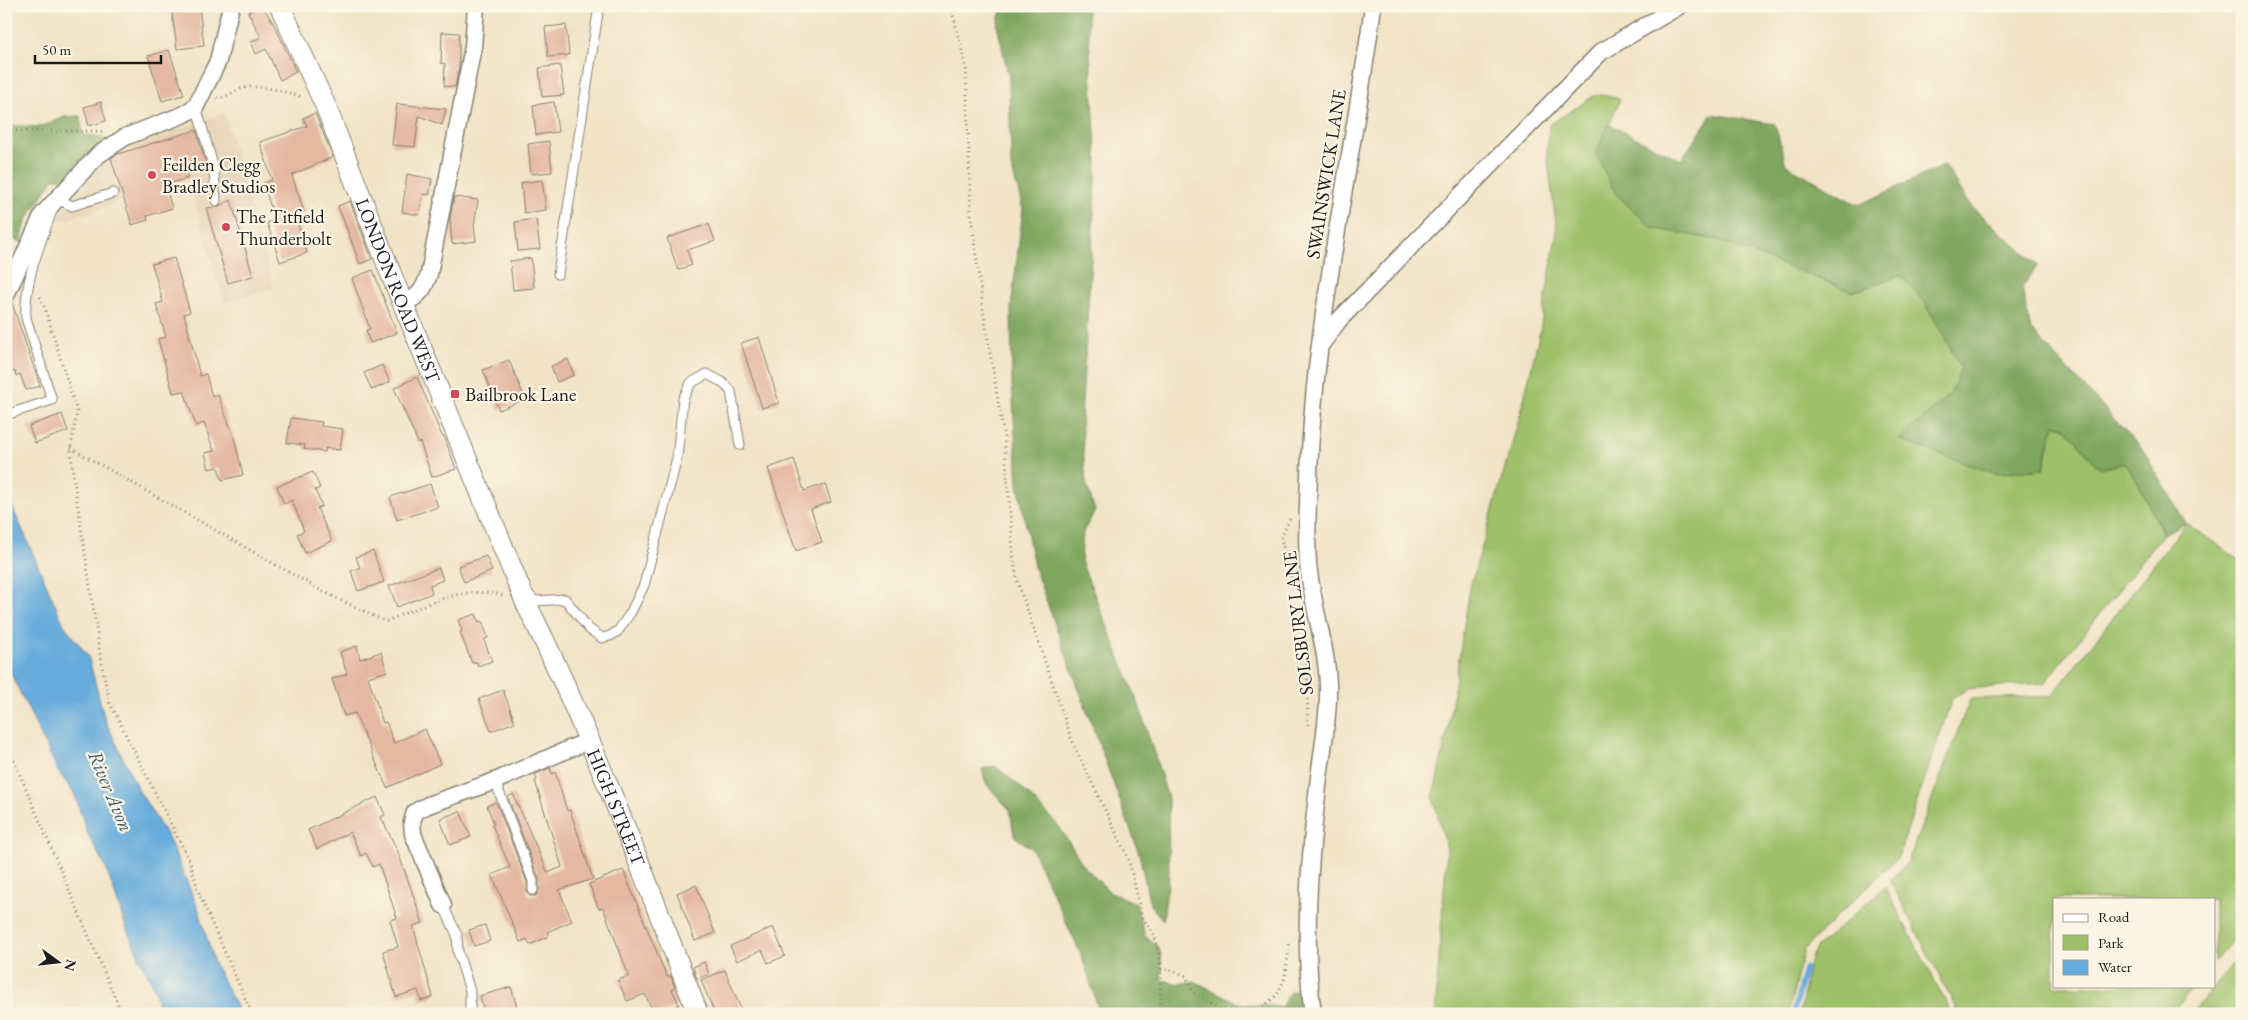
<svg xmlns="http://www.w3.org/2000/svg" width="2248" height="1020" viewBox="0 0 2248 1020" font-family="'EB Garamond',serif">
<rect width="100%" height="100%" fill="#fcf5e5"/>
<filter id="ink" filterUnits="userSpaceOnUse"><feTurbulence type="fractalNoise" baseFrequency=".02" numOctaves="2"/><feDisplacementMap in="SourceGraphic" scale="10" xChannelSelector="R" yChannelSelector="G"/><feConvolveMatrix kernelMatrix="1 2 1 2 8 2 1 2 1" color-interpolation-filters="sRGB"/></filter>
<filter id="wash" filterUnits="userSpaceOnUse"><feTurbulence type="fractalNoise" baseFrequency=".0096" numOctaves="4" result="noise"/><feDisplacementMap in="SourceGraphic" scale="20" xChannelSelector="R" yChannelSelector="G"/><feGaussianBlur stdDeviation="1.12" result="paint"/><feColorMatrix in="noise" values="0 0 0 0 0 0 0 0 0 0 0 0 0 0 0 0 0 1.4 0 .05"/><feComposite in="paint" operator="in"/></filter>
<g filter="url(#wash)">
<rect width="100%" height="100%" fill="#f1e3c6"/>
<path fill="#e8d4b7" d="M224,113L274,288L224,303L188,179L62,221L58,218L109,153Z"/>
<path fill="#9dc069" stroke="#5c6e42" d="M1597,94L1620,99L1597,154L1652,228L1718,240L1853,292L1901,275L1926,304L1962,368L1951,393L1900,440L1994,473L2044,469L2054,424L2066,428L2099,468L2125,463L2139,484L2163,534L2045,683L1967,689L1952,699L1898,857L1804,949L1789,1010L1785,1014H1435L1447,849L1433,798L1448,728L1470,588L1520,416L1540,331L1557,231L1547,153L1549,125Z
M2186,523L2242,562V930L2214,962V899H2054V986H2194L2171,1014H1959L1890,880L1908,862L1970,699L2052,696Z
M1885,887L1952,1014H1799C1806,992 1804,967 1816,948Z
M2242,953V1014H2193L2192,1013Z"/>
<path fill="#7ea65d" stroke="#4d613c" d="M1002,6H1087L1097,164L1081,419L1086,483L1095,511L1083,532L1081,561L1139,705L1168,798L1169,877L1163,920L1150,905L1139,853L1034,567L1018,484L1012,385L1011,308L1023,209L1011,166L1009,78L997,25Z
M1712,114L1775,124L1786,165L1859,205L1945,165L1971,206L2038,265L2022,288L2031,330L2143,450L2186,523L2163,534L2139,484L2125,463L2100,469L2066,428L2055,424L2048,445L2044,469L1994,473L1899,440L1951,393L1961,368L1926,304L1901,275L1853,292L1718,240L1652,228L1615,193L1596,154L1608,124L1681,160Z
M80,116L83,135L104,137L107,142L71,179L54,178L26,221L21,242L6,237V125L41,127L64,117Z
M995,766L1022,788L1058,825L1084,866L1111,893L1136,903L1145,936C1168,950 1159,958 1162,980L1179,984L1194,981L1238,1003L1281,1007L1290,992L1299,990L1302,1014H1100L1083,959L1032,849L1014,836L1010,810L986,784L982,769Z"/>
<path fill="#65abdb" stroke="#40647c" d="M6,492L64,625L88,656L105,720L139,791L169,839L200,913L214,963L240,1014H160L155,991L127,930L106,868L87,832L74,793L58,771L6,663Z"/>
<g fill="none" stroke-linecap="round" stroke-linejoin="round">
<path stroke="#65abdb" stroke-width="5" d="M1793,1014L1805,968"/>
</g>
<g id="blocks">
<path fill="#e5b8a1" d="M259,6H263L277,30L296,72L280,80L266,49L256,54L251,42L261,37L248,12Z
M199,8L204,46L177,49L172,13Z
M566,25L569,55L548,57L545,27Z
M442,32L459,33V67L455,87L444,86L445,64L441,63Z
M169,50L184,95L162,101L148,56Z
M560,65L564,95L542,97L539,68Z
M101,102L106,121L89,126L84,107Z
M554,102L558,132L536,135L533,105Z
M397,104L446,109L442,125L419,116L415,147L392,145Z
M315,113L333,157L292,175L304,212L295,215L307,253L280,262L267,223L275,220L263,183L272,180L260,142L307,126L303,118Z
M196,130L207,167L186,173L188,178L165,185L172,208L147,216L148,220L132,225L111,158L118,154Z
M549,141L552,172L531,174L528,144Z
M407,174L432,179L429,195L423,194L419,215L402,212Z
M542,180L546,210L524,213L521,183Z
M454,197L478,200L474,226L476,241L452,244L450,219Z
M231,200L253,276L228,283L206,208L217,207Z
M350,201L372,259L360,264L338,206Z
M536,219L540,249L518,251L515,222Z
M709,224L715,241L687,250L692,265L678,270L667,238Z
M174,258L190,312L184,314L200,376L206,374L212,397L218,395L234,437L243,475L222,480L218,467L209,469L205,453L214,451L204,423L196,426L184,391L173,393L158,339L166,337L156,304L163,302L152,264Z
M531,258L534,288L513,290L510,261Z
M373,270L397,333L370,343L366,330L370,329L352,278Z
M12,303L40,386L26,390L20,374L16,376L15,371L6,374V305Z
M759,337L779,403L762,408L741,343Z
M568,359L574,375L557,382L551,366Z
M509,360L525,399L499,410L483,370Z
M382,365L390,382L372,390L364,373Z
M417,377L442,436H444L456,469L432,477L420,442L418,443L394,388Z
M62,414L68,431L35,443L29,426Z
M291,418L322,422L321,426L343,429L340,450L325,448V452L304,449L305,445L287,443Z
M794,459L804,491L825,484L831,502L811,509L822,542L796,551L768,468Z
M313,472L320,488L315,490L322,506L317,508L332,541L305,553L297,534L304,531L292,500L284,504L277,486Z
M430,484L438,507L397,520L390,497Z
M373,551L384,582L358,591L351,571L360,568L356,557Z
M486,556L492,571L464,582L458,566Z
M439,568L443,580L430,585L432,593L397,607L389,586Z
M476,614L479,622L482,621L488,638L484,640L492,661L478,666L477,662L472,663L460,632L462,631L458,620Z
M357,646L360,659L381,652L387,671L368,677L383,723L386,722L394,743L425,729L440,764L387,788L355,713L344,716L332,679L347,674L340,652Z
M503,690L515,722L491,731L479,699Z
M550,768L552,774L555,772L567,811L570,810L593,879L559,890L572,921L547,932L549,936L530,945L527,939L520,942L492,875L510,867L492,825L494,824L487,806L496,802L527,882V893L530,896H536L539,890V879L508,797L513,794L548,873L562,867L535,781L537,780L535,774Z
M377,797L385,815L381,817L398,852L423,923L413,926L433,997L421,1001L418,990L396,997L383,951L398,947L390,920L397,918L379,864L373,867L366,853L361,856L350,832L317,849L308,830Z
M460,811L471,837L450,845L440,819Z
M623,870L667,977L671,976L675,988L672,989L679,1005L658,1014H654L645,994L627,1001L618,980L629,976L603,907L599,909L589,884Z
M696,885L715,933L695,941L677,893Z
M485,925L490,941L474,946L469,930Z
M773,927L785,956L768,963L762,950L737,961L730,946Z
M704,962L709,974L697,979L693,967Z
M725,970L743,1014H715L701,980Z
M511,987L519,1014H485L480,996Z"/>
</g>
</g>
<g filter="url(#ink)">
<use href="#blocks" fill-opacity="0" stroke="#868071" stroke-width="1"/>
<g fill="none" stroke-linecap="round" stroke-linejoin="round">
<defs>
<path id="service" d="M196,106L214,169L216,201
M56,198L72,206L113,193
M558,274L599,6
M9,414L52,400L26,318C24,280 40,245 52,211
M528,594L535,601L565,599L589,629L602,638L610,636L618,631L631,612L644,585L677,458L683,399L691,383L707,374L722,382L731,391L740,445
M495,781L533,881V890
M443,905L457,935L458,952L470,991V1014"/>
<path id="minor" d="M6,295L43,214L98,155L125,137L185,114L196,106L218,61L231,6
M404,304C419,296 424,290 429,274L473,47L476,6
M1320,346L1339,320L1601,52L1679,6
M443,905L413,834L412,822L415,812L428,805L495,781L590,740
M1313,1014C1303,944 1309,865 1317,795C1320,763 1327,731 1328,699C1330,652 1312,609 1308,563C1306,535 1308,504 1309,476C1314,317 1353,163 1373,6"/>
<g id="tertiary">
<path id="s1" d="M280,6L326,107L393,279L526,603C592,736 644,875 698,1014"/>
</g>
</defs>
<use href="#service" stroke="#868071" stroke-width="11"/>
<use href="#minor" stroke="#868071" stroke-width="19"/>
<use href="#tertiary" stroke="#868071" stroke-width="22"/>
<path stroke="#868071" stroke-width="3" stroke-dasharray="1 4" stroke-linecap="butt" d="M951,6L966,67L971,215L984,316L1004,437L1014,563L1018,583L1073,743L1129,860L1142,917L1155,936L1161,965L1160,1014
M217,98C226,98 234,91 243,88C258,84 287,92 302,97
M6,131H103
M40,297L42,299L77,412L71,448L73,474L102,666L110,703L189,860L200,896L252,1014
M71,448L322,591L382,620L387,621C425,605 463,584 505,596
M1290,519L1281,538L1292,582
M1307,654L1308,728
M6,742L122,1014
M1161,970L1169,969L1186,976L1193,992L1220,1009L1250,1012L1264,1006L1277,995L1285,978L1290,941"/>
<use href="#service" stroke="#fff" stroke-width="9"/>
<use href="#minor" stroke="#fff" stroke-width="16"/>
<use href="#tertiary" stroke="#fff" stroke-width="20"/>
</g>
</g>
<g fill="#d1495b" stroke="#fcf5e5" stroke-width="2">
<circle cx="152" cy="175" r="5"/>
<circle cx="226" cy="227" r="5"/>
<rect x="450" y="389" width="10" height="10" rx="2.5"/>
</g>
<g text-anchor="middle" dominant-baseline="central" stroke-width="4.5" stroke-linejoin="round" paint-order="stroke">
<g font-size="19" fill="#1c1c1c" stroke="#fcf5e5" text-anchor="start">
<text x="162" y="164">Feilden Clegg<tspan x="162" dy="22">Bradley Studios</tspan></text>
<text x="236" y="216">The Titfield<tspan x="236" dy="22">Thunderbolt</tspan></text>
<text x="465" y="394">Bailbrook Lane</text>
</g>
<g font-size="19" fill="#1c1c1c" stroke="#fcf5e5">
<text transform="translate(1326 174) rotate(-81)">SWAINSWICK LANE</text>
<text stroke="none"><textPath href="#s1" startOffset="308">LONDON ROAD WEST</textPath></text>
<text transform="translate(1298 623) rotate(-97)">SOLSBURY LANE</text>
<text stroke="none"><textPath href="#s1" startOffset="869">HIGH STREET</textPath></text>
</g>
<g font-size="20" font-style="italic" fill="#3d5c72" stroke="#fcf5e5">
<text transform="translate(111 791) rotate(67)">River Avon</text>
</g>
</g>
<rect width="2248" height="1020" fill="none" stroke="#fcf5e5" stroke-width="25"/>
<rect x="2053" y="898" width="162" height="90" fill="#fcf5e5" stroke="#a29e95"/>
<rect x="2063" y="914" width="25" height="8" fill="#ffffff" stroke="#a29e95"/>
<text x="2098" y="922" font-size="15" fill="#1c1c1c">Road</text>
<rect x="2063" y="935" width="25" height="15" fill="#9dc069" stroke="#a29e95"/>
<text x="2098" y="948" font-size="15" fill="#1c1c1c">Park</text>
<rect x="2063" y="960" width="25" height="15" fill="#65abdb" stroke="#a29e95"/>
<text x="2098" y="972" font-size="15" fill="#1c1c1c">Water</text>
<g transform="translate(58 962) rotate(105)" stroke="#fcf5e5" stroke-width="4" paint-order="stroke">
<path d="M0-4L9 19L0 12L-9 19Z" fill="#1c1c1c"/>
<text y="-8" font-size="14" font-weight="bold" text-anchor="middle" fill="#1c1c1c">N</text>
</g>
<path d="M35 55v8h126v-8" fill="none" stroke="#1c1c1c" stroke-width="2.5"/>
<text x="42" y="55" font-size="15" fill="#1c1c1c" stroke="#fcf5e5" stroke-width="4" paint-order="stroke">50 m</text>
</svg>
